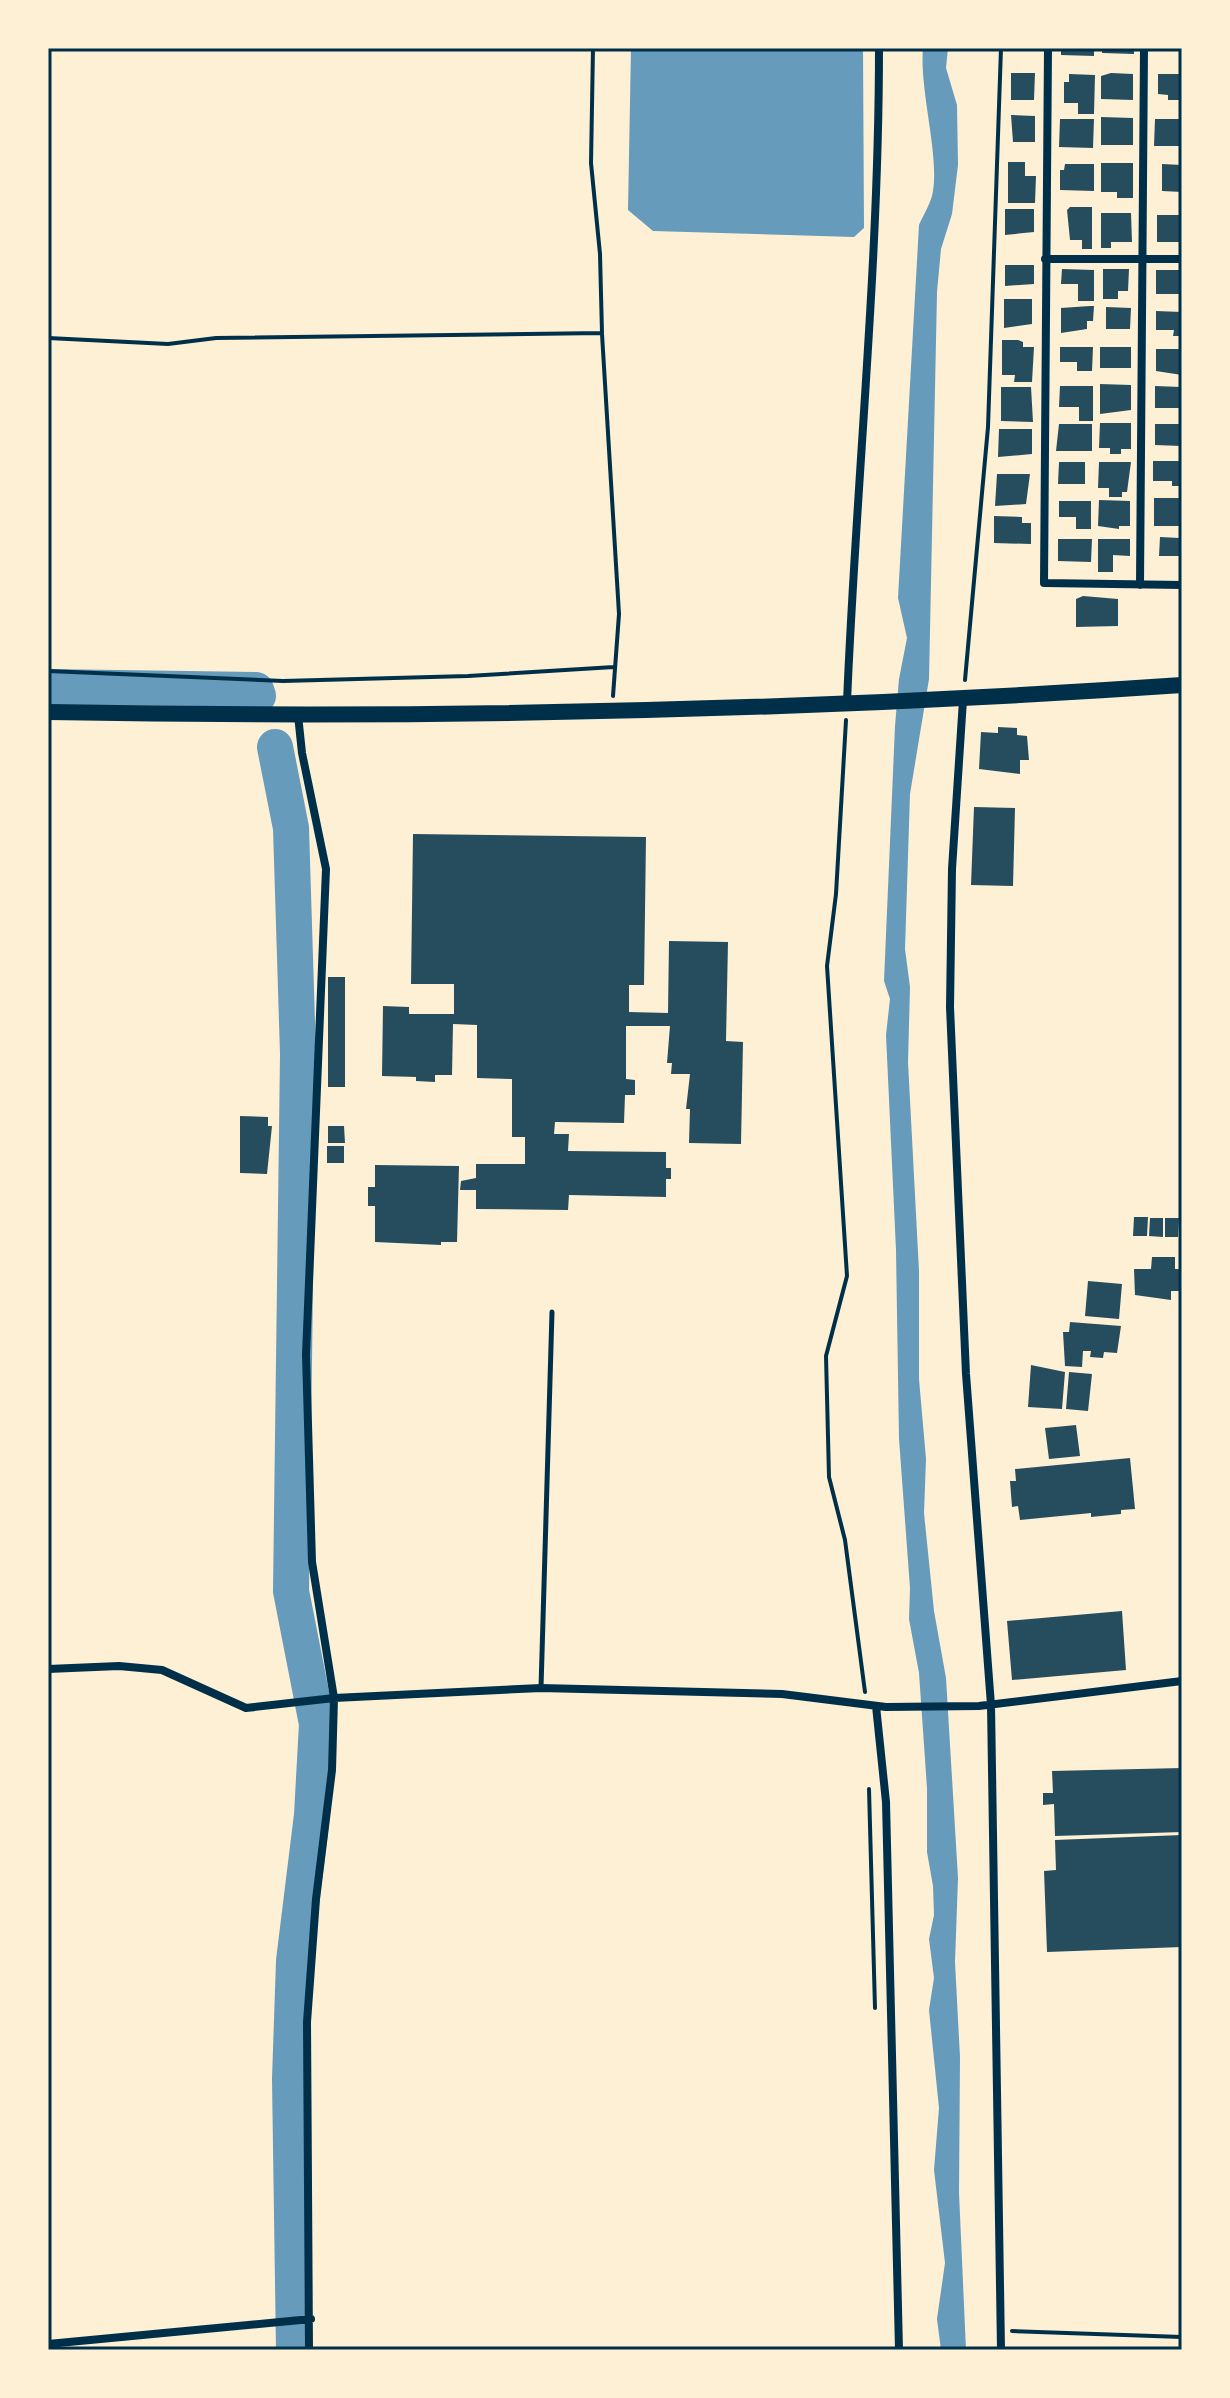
<svg xmlns="http://www.w3.org/2000/svg" width="1230" height="2398" viewBox="0 0 1230 2398" font-family="Manrope,sans-serif">
  <style>
    .water { fill: #669bbc }
    .lines { fill: none; stroke-linecap: round; stroke-linejoin: round }
    .river { stroke: #669bbc; stroke-width: 36 }
    .building { fill: #264d5e }
    .path { stroke: #003049; stroke-width: 4 }
    .service { stroke: #003049; stroke-width: 5 }
    .minor { stroke: #003049; stroke-width: 8 }
    .primary { stroke: #003049; stroke-width: 16 }
    .neatline { fill: none; stroke: #003049; stroke-width: 3 }
  </style>
  <rect width="100%" height="100%" fill="#fdf0d5"/>
  <path class="water" d="M631,48H863L864,228L854,237L653,231L628,210Z
    M923,48H948L946,68L957,105L958,165L952,214L941,249L937,292L929,679L910,794L905,949L910,987L908,1062L919,1271V1379L926,1459L924,1513L934,1611L946,1678L958,1878L955,1962L960,2057L959,2193L966,2350H941L937,2319L945,2263L934,2170L939,2108L929,2010L934,1978L929,1939L934,1915L933,1886L927,1852V1788L919,1673L909,1619L910,1588L899,1439L896,1250L886,1035L890,999L884,981L895,726L899,679L907,638L898,598L919,225C923,216 929,206 932,196C941,159 919,91 923,48Z"/>
  <g class="lines">
    <path class="river" d="M48,687L256,690L258,696
      M275,747L291,828L298,1054L291,1591L317,1724L312,1815L294,1961L290,2079L294,2350"/>
  </g>
  <path class="building" d="M1061,48H1094V56L1061,55Z
    M1102,48H1134V54L1102,53Z
    M1011,73H1035L1034,100H1011Z
    M1111,73L1133,74V100L1101,99V76Z
    M1069,74L1095,75L1094,114H1078V103H1064V82H1069Z
    M1158,74H1182V100H1168V95L1158,94Z
    M1011,115L1035,116V142H1013Z
    M1101,117L1133,118V145H1101Z
    M1060,119H1094L1093,148L1059,147Z
    M1155,119H1182V146H1154Z
    M1008,162H1025V176H1036L1035,203H1008Z
    M1101,163H1133V198H1117V192H1101Z
    M1065,164H1094V191L1060,190V170H1064Z
    M1162,164L1182,165V192L1162,191Z
    M1070,207H1092V249H1082V240H1070L1067,210Z
    M1005,209H1034V232L1005,235Z
    M1101,213H1131L1132,242H1111V248H1101Z
    M1157,215H1182V242H1157Z
    M1005,265H1034V284L1005,286Z
    M1062,269L1094,270V301H1078V284H1061Z
    M1103,269H1129L1128,291H1118V299H1103Z
    M1156,270H1182V294H1156Z
    M1004,299H1032V324L1004,328Z
    M1090,306H1094L1093,321H1087V329L1061,333V308Z
    M1106,307L1131,308L1130,329H1106Z
    M1156,311L1182,312V336H1173L1174,330H1156Z
    M1002,340H1018L1023,342V347H1034L1032,382H1014L1015,375H1002Z
    M1060,347H1093L1092,371H1077V362H1060Z
    M1100,347H1131V368H1100Z
    M1156,349H1182V375L1156,371Z
    M1100,384L1131,385V410L1100,414Z
    M1060,386H1093V421H1079V407H1059Z
    M1155,386L1181,387V408H1155Z
    M1001,387H1031L1033,422L1001,421Z
    M1100,423H1131V449H1121V454H1110V448H1099Z
    M1059,424H1092V451H1056Z
    M1155,424H1181V446L1155,445Z
    M999,429H1032V454L998,457Z
    M1153,461H1182V486H1172V481H1153Z
    M1059,462H1085V484H1058Z
    M1099,462H1131L1127,492H1122V497H1109V488H1098Z
    M997,474H1030L1026,504L995,506Z
    M1154,498H1182L1180,526H1154Z
    M1099,500L1130,501V526H1119V529L1098,526Z
    M1059,501H1091V529H1076V517H1059Z
    M994,516L1022,517V523H1031V544L994,543Z
    M1160,537L1180,538V556H1159Z
    M1058,539H1092L1091,562L1058,561Z
    M1098,539H1130V556L1113,555V572H1098Z
    M1083,596L1118,599V626L1076,627V599Z
    M998,727L1017,728V735L1027,736L1029,760H1020V774L979,769L981,732L998,733Z
    M974,807L1015,808L1013,886L971,885Z
    M413,834L646,837L644,985H629V1012L668,1013L669,941L728,942L726,1041L743,1042L741,1144L689,1143L690,1109H686L690,1074H671L672,1063H667L670,1026H626V1079L635,1080V1095H625L624,1123L555,1122L554,1134H569L568,1151L666,1152V1168H671V1179H666V1197L569,1195L568,1210L476,1209V1190H460L461,1181L476,1178V1164H525V1137H512V1079L477,1078V1025L453,1024L452,1075H435V1082L416,1081V1077L382,1076L383,1006L409,1007V1014H454V984H411Z
    M328,977H345V1087H328Z
    M240,1116L268,1117V1126H272L267,1174L240,1173Z
    M328,1126H344L345,1143H328Z
    M327,1146H344V1163H327Z
    M375,1165L459,1166L457,1242H441V1245L375,1242V1206H368V1187H375Z
    M1134,1217H1148L1147,1236H1133Z
    M1150,1218H1163V1237L1149,1236Z
    M1165,1218H1179L1178,1237H1165Z
    M1152,1257H1175V1269H1182V1291H1171V1300L1135,1295L1134,1269H1151Z
    M1088,1281L1122,1284L1119,1319L1085,1316Z
    M1070,1322L1121,1326L1117,1353L1104,1352L1103,1358L1090,1357L1091,1351H1083L1082,1367L1065,1366L1063,1332H1069Z
    M1031,1365L1065,1372L1062,1409L1028,1407Z
    M1069,1372L1092,1374L1088,1411L1066,1409Z
    M1076,1425L1080,1456L1049,1459L1045,1428Z
    M1130,1458L1135,1509L1121,1510V1514L1091,1517V1513L1020,1520L1018,1506L1012,1507L1010,1481H1016L1015,1469Z
    M1122,1611L1126,1670L1012,1680L1007,1621Z
    M1182,1768V1832L1055,1836L1054,1804L1043,1805V1793H1053L1052,1771Z
    M1182,1835V1947L1047,1952L1044,1871L1056,1870L1055,1840Z"/>
  <g class="lines">
    <path class="path" d="M602,334L619,614L613,696
      M48,338L168,344L216,338L602,333L600,254L591,163L593,48
      M48,671L283,681L468,676L614,667
      M965,680L988,427L1001,48
      M846,720L836,894L827,966L847,1276L826,1356L829,1477L845,1540L865,1692
      M869,1789L875,2008
      M1012,2331L1182,2337"/>
    <path class="service" d="M541,1688L552,1312"/>
    <path class="minor" d="M1048,48L1044,583L1182,585
      M1045,259H1182
      M1140,585L1144,48
      M963,700L952,869L950,1007L966,1374L991,1705L1001,2350
      M847,702C856,484 879,266 879,48
      M298,715L302,753L326,869L306,1355L312,1562L334,1698L332,1770L316,1899L307,2022L309,2350
      M48,1669L119,1666L162,1670L246,1708L334,1698L541,1688L782,1694L886,1707L979,1706L1182,1681
      M876,1706L886,1802L899,2350
      M48,2344L311,2319"/>
    <path class="primary" d="M48,712C426,719 805,711 1182,685"/>
  </g>
  <rect width="1230" height="2398" fill="none" stroke="#fdf0d5" stroke-width="100"/>
  <rect x="50" y="50" width="1130" height="2298" class="neatline"/>
</svg>
